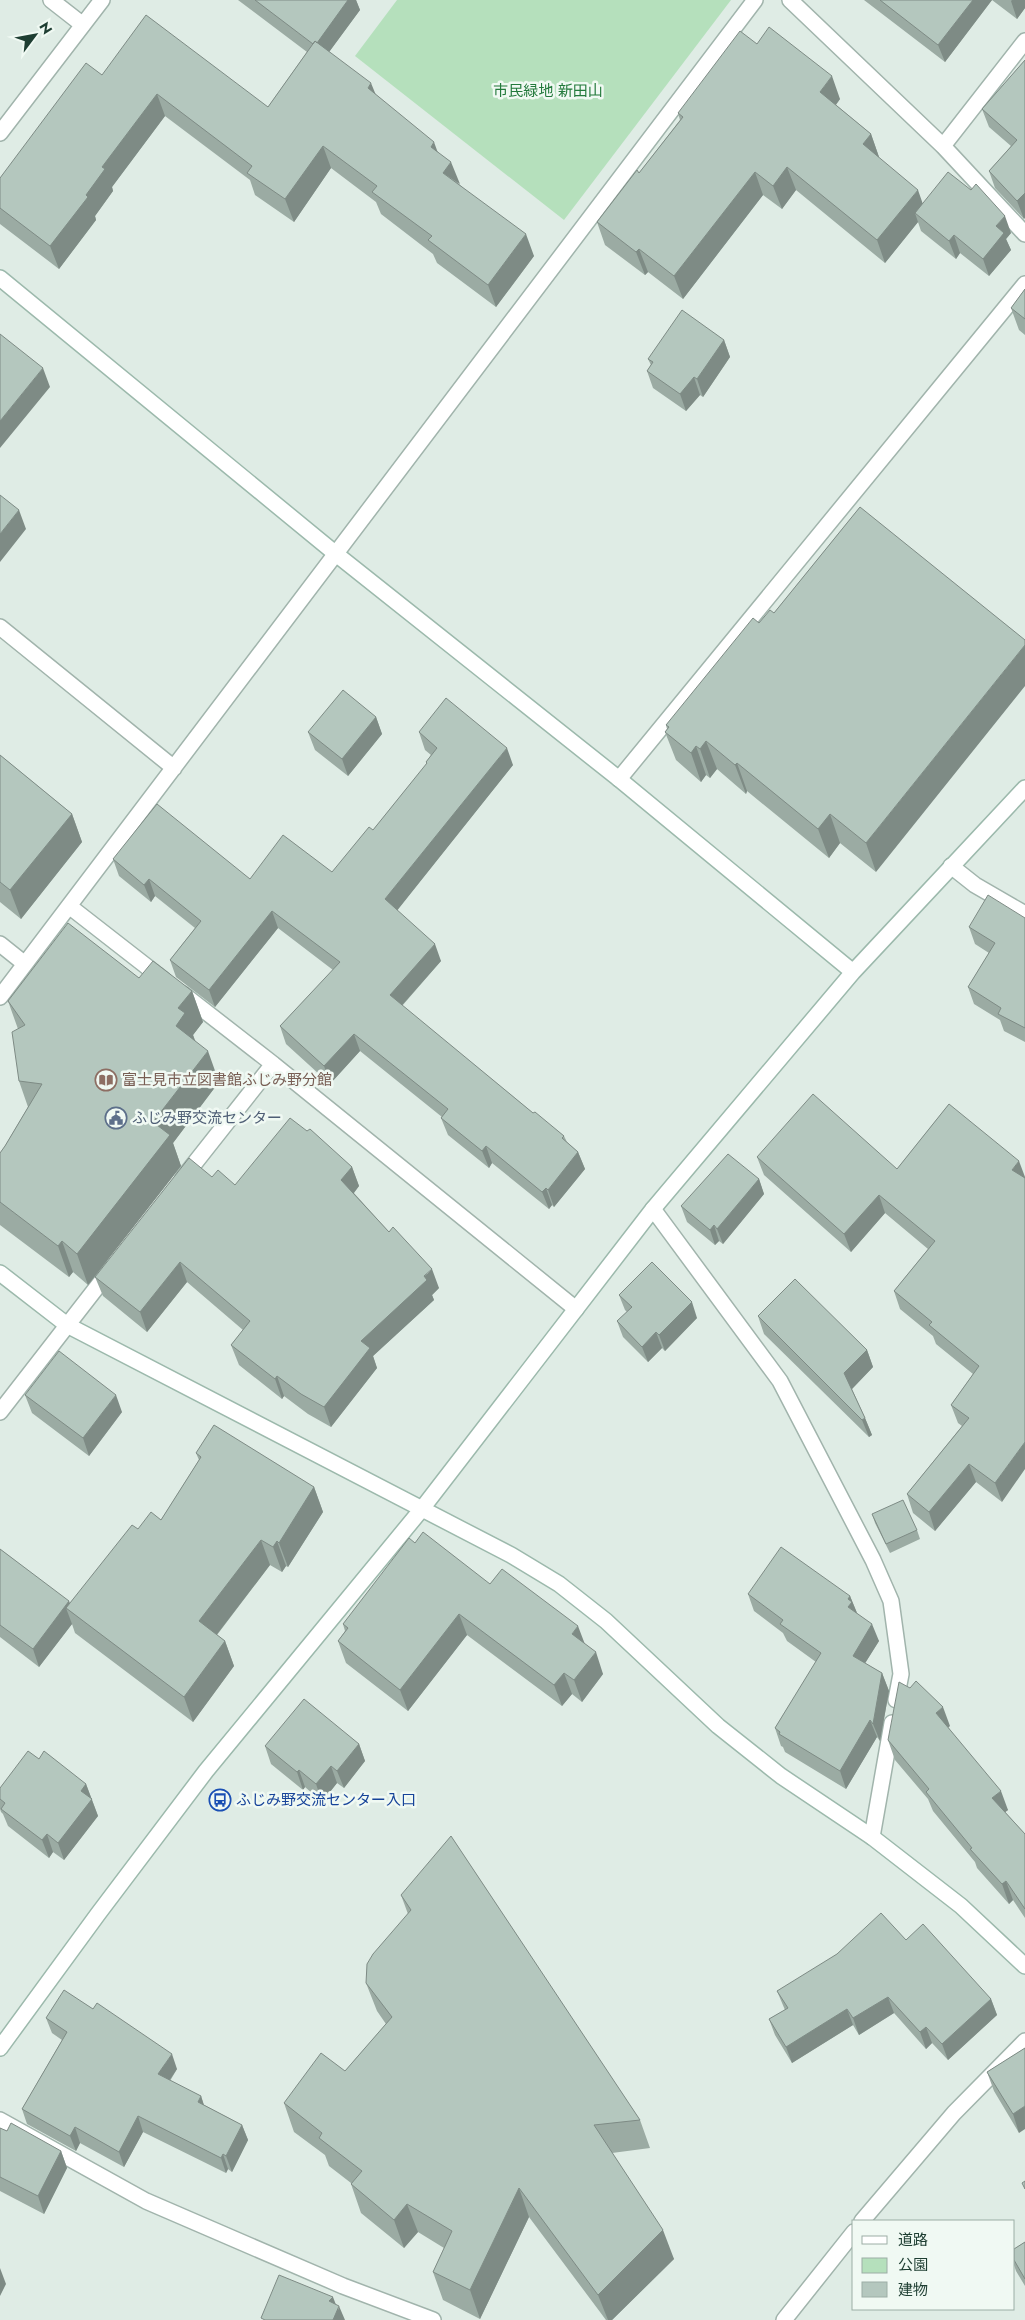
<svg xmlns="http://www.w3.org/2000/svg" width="1025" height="2320" viewBox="0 0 1025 2320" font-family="Jost,'Noto Sans JP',sans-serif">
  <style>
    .green { fill: #b5e0bc }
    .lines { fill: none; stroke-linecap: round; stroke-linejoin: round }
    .lane-casing { stroke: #a1b4ac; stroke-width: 18 }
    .street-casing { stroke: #a1b4ac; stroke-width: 18 }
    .secondary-casing { stroke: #9cb9ac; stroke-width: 18 }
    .lane { stroke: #fff; stroke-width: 15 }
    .street { stroke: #fff; stroke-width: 15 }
    .secondary { stroke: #fff; stroke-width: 15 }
    .wall { fill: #9baba3 }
    .shaded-wall { fill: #7e8b85 }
    .building { fill: #b4c7be; stroke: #7e8b85 }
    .labels { text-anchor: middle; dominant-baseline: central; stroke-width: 5; stroke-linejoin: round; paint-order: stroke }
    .park-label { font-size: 15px; fill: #237a3c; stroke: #f0f9f3 }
    .education-label { font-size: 15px; fill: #785e54; stroke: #f0f9f3; text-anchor: start }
    .service-label { font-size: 15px; fill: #4e5e75; stroke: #f0f9f3; text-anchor: start }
    .transit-label { font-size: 15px; fill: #164399; stroke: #f0f9f3; text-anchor: start }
  </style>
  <rect width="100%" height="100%" fill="#dfece5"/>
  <path class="green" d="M397,0H731L564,220L355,56Z"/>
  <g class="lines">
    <g class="lane-casing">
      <path id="lane" d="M653,1209L780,1381L873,1560L891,1601L901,1674L896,1700
        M872,1837L892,1723"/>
    </g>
    <g class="street-casing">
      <path id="street" d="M51,0L83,25
        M790,0L943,146L1025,234
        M0,133L102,0
        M943,146L1025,41
        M0,627L174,768
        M619,779L1025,284
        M951,866L975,885L1025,914
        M69,906L164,980
        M0,944L25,964
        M0,997L755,0
        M273,1064L576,1309
        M183,1178L273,1064L183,994
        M0,1412L111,1269
        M0,2120L146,2201L343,2286L433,2320
        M862,2221L954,2113L1025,2041
        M784,2320L854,2232"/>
    </g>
    <g class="secondary-casing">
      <path id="secondary" d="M0,278L336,554L619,779L853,972
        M0,1273L67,1325L511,1555L559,1584L606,1621L718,1726L781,1776L872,1837L961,1906L1025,1966
        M0,2048L98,1914L206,1771L421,1510L653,1209L853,972L1025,788"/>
    </g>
    <use href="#lane" class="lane"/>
    <use href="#street" class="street"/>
    <use href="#secondary" class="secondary"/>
  </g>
  <path class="wall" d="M238,0H356L360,10L329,52L438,152L459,184L534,256L496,307L437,263L433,254L381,214L376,202L331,168L294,222L255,195L250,180L165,116L112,187L113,191L95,216L96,220L59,269L0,224V178L102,75L268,107L307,52Z
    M864,0H1025V8L1017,19L992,0L945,62Z
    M757,44L840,99L836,105L871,134L879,157V158L923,204L1011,233L1006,239L1011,250L989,276L960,253L956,259L921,231L918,222L885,263L796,190L782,209L763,195L683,299L648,272L645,275L605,245L597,222L639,173L680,120L678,113Z
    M1025,60L1024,219L995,188L989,171L1011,146L989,127L982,109Z
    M1025,289V335L1019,330L1011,308Z
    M724,340L730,357L703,397L700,395L686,411L653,388L647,371L651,365L648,359Z
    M860,507L876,872L840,843L829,858L747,791L746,794L717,769L710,778L706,775L701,782L676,760L665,732L667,729L666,725L759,623L774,613Z
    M376,717L382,734L348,776L315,750L308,732Z
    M419,732L513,765L397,910L441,961L402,1006L533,1113L564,1136L567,1142L578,1152L585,1169L554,1207L552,1205L549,1209L492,1163L489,1168L448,1135L441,1118L442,1117L360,1051L330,1084L286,1044L280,1026L333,970L278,928L215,1007L176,977L170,960L195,928L155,896L151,902L119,876L113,859L250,879L332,872L373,830L427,764L426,762L431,755L425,750Z
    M0,755L72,814L82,842L21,919L0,902Z
    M1025,918V1042L1004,1031L1000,1020L974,1004L968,987L989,953L975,944L969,927Z
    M139,978L192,991L203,1022L193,1035L195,1040L219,1082L173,1143L181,1166L88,1285L73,1272L69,1277L0,1225V1153L5,1146L28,1107L19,1081L18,1029L8,1001Z
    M949,1104L1002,1502L976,1482L935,1531L913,1513L907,1494L962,1426L958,1423L951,1405L973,1374L936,1344L933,1336L900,1309L894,1291L928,1249L885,1213L851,1252L764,1175L757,1157L897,1169Z
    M352,1167L359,1186L354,1193L439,1288L432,1295L434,1300L373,1356L377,1368L331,1427L308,1414L284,1396L282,1399L239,1365L231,1345L243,1330L187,1282L147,1332L103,1296L95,1277L212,1177L235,1185Z
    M759,1179L764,1194L723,1244L719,1241L715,1245L687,1222L681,1206Z
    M619,1295L697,1318L665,1351L662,1348L648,1362L623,1337L617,1321L627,1312L625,1310Z
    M758,1316L867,1350L873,1367L852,1389L865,1418L872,1435L869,1437L764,1334Z
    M25,1395L122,1412L89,1456L32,1413Z
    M196,1453L314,1487L323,1512L288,1567L286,1566L282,1572L270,1565L217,1635L225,1641L234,1666L193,1722L75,1633L72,1624L39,1667L0,1637V1549L70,1603L138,1529L161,1520L199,1460Z
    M872,1514L917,1530L920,1539L890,1553L875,1523Z
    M415,1543L490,1584L585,1644L603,1674L582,1702L572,1694L562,1706L467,1635L408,1711L346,1663L338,1641L345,1631L343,1624Z
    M748,1594L850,1596L857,1613L879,1641L865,1663L882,1673L889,1691L880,1741L877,1737L846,1789L785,1752L783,1747L781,1746L775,1728L816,1662L787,1641L783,1633L754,1611Z
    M950,1726L948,1727L1008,1810L1005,1812L1025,1834V1918L1013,1900L1009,1904L977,1868L975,1862L933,1811L928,1799L895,1760L888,1740Z
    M359,1744L365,1761L344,1788L337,1783L322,1802L305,1787L303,1790L271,1764L265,1746Z
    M39,1759L86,1784L98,1816L64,1860L53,1852L49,1858L8,1826L3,1814L1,1812L0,1809V1788Z
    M401,1895L640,2120L650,2148L612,2153L674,2259L612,2320H606L529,2217L480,2319L443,2300L433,2272L444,2248L418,2232L404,2248L361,2213L351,2184V2183L329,2166L325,2155L294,2132L284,2103L345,2071L386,2024L377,2011L366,1983L408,1914Z
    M906,1940L991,1999L997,2015L948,2060L932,2043L926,2049L894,2013L859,2035L853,2025L792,2063L775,2035L769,2019L785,2010L777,1991Z
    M46,2018L177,2069L170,2081L201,2096L204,2105L242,2125L248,2140L232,2172L228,2169L226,2173L143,2132L124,2167L80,2143L76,2151L27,2124L22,2109L62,2040L52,2033Z
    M1025,2048L1019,2133L994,2091L987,2072Z
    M0,2128L7,2131L61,2151L67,2168L44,2214L0,2191Z
    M1025,2242V2286L1016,2271L1014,2265V2249Z"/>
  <path class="shaded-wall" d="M348,0H356L360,10L321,63L315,45Z
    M973,0H992L945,62L938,45Z
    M1012,0H1025V8L1017,19L1011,1Z
    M832,76L840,99L828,115L820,92Z
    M371,83L380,105L368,88Z
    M157,94L165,116L112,187L113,191L95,216L96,220L59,269L50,246L86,195L102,167Z
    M871,134L879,157L871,167L863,144Z
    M434,142L442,164L431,147Z
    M323,146L331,168L294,222L285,199Z
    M451,162L460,184L443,173Z
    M787,167L796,190L782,209L773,186Z
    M755,172L763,195L683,299L674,276Z
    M918,190L926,213H915L918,222L885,263L877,240Z
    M1025,193V218L1024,219L1017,201Z
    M1005,216L1011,233L1006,239L1011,250L989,276L983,259L996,226Z
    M526,234L534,256L496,307L488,285Z
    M954,235L960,253L956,259L949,241Z
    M639,249L648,272L645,275L636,252Z
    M724,340L730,357L703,397L697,379Z
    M43,368L50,387L0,448V421Z
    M694,377L700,395L686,411L680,394Z
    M19,510L26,529L0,562V534Z
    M1025,645V686L876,872L866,843Z
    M376,717L382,734L348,776L342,759Z
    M706,741L717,769L710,778L700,749Z
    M696,746L706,775L701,782L691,753Z
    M507,748L513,765L392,917L385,899Z
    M737,763L747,791L746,794L735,765Z
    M72,814L82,842L21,919L10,890Z
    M830,814L840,843L829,858L818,829Z
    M149,879L155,896L151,902L144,885Z
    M272,911L278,928L215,1007L209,990Z
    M435,944L441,961L396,1012L390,995Z
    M192,991L203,1022L193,1035L196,1044L176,1026L178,1008Z
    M354,1034L360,1051L330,1084L324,1066Z
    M208,1051L219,1082L173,1143L181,1166L88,1285L77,1254L153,1122Z
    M486,1146L492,1163L489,1168L482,1151Z
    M578,1152L585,1169L554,1207L548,1190Z
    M1019,1161L1025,1177V1180L1012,1170Z
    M352,1167L359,1186L349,1199L341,1180Z
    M759,1179L764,1194L723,1244L717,1229Z
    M546,1188L552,1205L549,1209L542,1192Z
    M879,1195L885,1213L851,1252L844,1234Z
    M714,1225L719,1241L715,1245L710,1230Z
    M62,1241L73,1272L69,1277L58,1246Z
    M180,1262L187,1282L147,1332L140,1312Z
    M432,1269L439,1288L432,1295L434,1300L373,1356L377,1368L331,1427L324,1407L361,1341Z
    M692,1302L697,1318L665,1351L659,1335Z
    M656,1332L662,1348L648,1362L642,1347Z
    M867,1350L873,1367L851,1390L844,1373Z
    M277,1376L284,1396L282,1399L275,1379Z
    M116,1395L122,1412L89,1456L83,1438Z
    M865,1418L872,1435L869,1437L862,1420Z
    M1025,1442V1469L1002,1502L995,1483Z
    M969,1464L976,1482L935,1531L929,1512Z
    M314,1487L323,1512L288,1567L279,1543Z
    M261,1540L270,1565L208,1646L199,1621Z
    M277,1541L286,1566L282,1572L273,1547Z
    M850,1596L857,1613L848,1607V1599Z
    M69,1601L74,1614L66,1608L72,1624L39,1667L33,1649Z
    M459,1614L467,1635L408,1711L400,1690Z
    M872,1624L879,1641L859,1673L853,1656Z
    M578,1626L586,1647L572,1634Z
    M225,1641L234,1666L193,1722L184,1697Z
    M596,1652L603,1674L582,1702L574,1680Z
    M564,1673L572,1694L562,1706L554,1685Z
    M882,1673L889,1691L880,1741L873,1724Z
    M943,1707L950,1726L943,1732L936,1713Z
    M870,1720L877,1737L846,1789L840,1771Z
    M359,1744L365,1761L344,1788L337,1771Z
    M331,1766L337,1783L322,1802L316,1784Z
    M299,1770L305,1787L303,1790L297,1772Z
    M86,1784L98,1816L64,1860L58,1843L81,1791Z
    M1001,1791L1008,1810L999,1817L992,1798Z
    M47,1834L53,1852L49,1858L42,1840Z
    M1006,1881L1013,1900L1009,1904L1002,1884Z
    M888,1997L894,2013L859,2035L853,2018Z
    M991,1999L997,2015L948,2060L942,2044Z
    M847,2009L853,2025L792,2063L786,2047Z
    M926,2027L932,2043L926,2049L920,2032Z
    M172,2054L177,2069L163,2090L158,2074Z
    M201,2096L206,2112L198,2102Z
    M1025,2106V2129L1019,2133L1013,2114Z
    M138,2116L143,2132L124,2167L119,2152Z
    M242,2125L248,2140L232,2172L226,2156Z
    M75,2127L80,2143L76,2151L70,2136Z
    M61,2151L67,2168L44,2214L38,2196Z
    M223,2154L228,2169L226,2173L221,2158Z
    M519,2188L529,2217L480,2319L470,2290Z
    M407,2204L418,2232L404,2248L394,2220Z
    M663,2230L674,2259L612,2320H608L598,2295Z
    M0,2268L6,2284L0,2296Z
    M333,2297L338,2310L339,2306L345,2320H333L329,2301Z"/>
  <path class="building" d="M255,0H348L317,43L315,41L313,44Z
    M880,0H973L938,45Z
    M146,15L268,107L315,41L371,83L368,88L434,142L431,147L451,162L443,173L526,234L488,285L428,240L432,236L372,192L377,186L323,146L285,199L247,173L252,166L157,94L102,167L105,169L86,195L88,197L50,246L0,208V178L86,63L102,75Z
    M769,27L832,76L820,92L871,134L863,144L918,190L877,240L787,167L773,186L755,172L674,276L639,249L636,252L597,222L637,170L639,173L683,117L678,113L740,31L757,44Z
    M1025,60V193L1017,201L989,171L1017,140L982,109Z
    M948,172L971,190L976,184L1005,216L996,226L1004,233L983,259L954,235L949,241L915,213Z
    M1025,289V319L1011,308Z
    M682,310L724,340L697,379L694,377L680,394L647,371L653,362L648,359Z
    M0,334L43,368L0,421Z
    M0,495L19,510L0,534Z
    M860,507L1025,640V645L866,843L830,814L818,829L737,763L735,765L706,741L700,749L696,746L691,753L665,732L669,727L666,725L753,618L759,623L770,610L774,613Z
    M343,690L376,717L342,759L308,732Z
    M446,698L507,748L385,899L435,944L390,995L533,1113L535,1112L564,1136L562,1138L578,1152L548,1190L546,1188L542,1192L486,1146L482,1151L441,1118L448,1109L354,1034L324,1066L280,1026L340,962L272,911L209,990L170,960L201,921L149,879L144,885L113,859L157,804L250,879L283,835L332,872L369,827L373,830L427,763L426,762L437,748L419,732Z
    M0,755L72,814L10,890L0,882Z
    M988,895L1025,918V1028L998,1014L1001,1008L968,987L995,943L969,927Z
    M68,923L139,978L153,961L192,991L178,1008L185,1013L176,1026L208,1051L153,1122L170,1135L77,1254L62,1241L58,1246L0,1202V1153L5,1146L42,1084L19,1081L12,1032L25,1025L8,1001Z
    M813,1094L897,1169L949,1104L1019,1161L1012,1170L1025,1178V1442L995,1483L969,1464L929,1512L907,1494L969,1418L951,1405L979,1366L929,1325L932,1322L894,1291L935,1241L879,1195L844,1234L757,1157Z
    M290,1118L307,1131L310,1129L352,1167L341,1180L389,1232L393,1227L432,1269L424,1276L427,1280L361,1341L370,1348L324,1407L301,1394L277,1376L275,1379L231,1345L250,1321L180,1262L140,1312L95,1277L189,1158L212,1177L218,1170L235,1185Z
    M728,1154L759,1179L717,1229L714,1225L710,1230L681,1206Z
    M652,1262L692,1302L659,1335L656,1332L642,1347L617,1321L632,1307L619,1295Z
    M795,1279L867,1350L844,1373L865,1418L862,1420L758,1316Z
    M59,1351L116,1395L83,1438L25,1395Z
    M214,1425L314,1487L279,1543L277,1541L273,1547L261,1540L199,1621L225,1641L184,1697L66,1608L132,1525L138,1529L151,1512L161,1520L201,1457L196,1453Z
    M903,1500L917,1530L886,1544L872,1514Z
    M423,1532L490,1584L502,1569L578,1626L572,1634L596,1652L574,1680L564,1673L554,1685L459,1614L400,1690L338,1641L348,1628L343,1624L409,1538L415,1543Z
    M781,1547L850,1596L848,1599L852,1602L848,1607L872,1624L853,1656L882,1673L873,1724L870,1720L840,1771L779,1734L780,1732L775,1728L821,1653L780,1624L783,1620L748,1594Z
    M0,1549L69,1601L33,1649L0,1625Z
    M916,1681L943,1707L936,1713L1001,1791L992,1798L1025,1834V1909L1006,1881L1002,1884L970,1849L972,1848L926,1792L929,1789L888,1740L899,1682L910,1688Z
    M304,1699L359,1744L337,1771L331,1766L316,1784L299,1770L297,1772L265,1746Z
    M28,1751L39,1759L44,1751L86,1784L81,1791L92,1799L58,1843L47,1834L42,1840L1,1809L5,1803L0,1799V1788Z
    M451,1836L640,2120L594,2125L663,2230L598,2295L519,2188L470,2290L433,2272L452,2231L407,2204L394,2220L351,2184L362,2171L319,2138L322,2133L284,2103L321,2053L345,2071L392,2017L366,1983L367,1964L373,1954L411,1910L401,1895Z
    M881,1913L906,1940L923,1924L991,1999L942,2044L926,2027L920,2032L888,1997L853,2018L847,2009L786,2047L769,2019L788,2008L777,1991L837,1954Z
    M64,1990L93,2009L97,2003L172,2054L158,2074L201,2096L198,2102L242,2125L226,2156L223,2154L221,2158L138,2116L119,2152L75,2127L70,2136L22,2109L67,2032L46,2018Z
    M1025,2048V2106L1013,2114L987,2072Z
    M11,2123L61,2151L38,2196L0,2177V2128L7,2131Z
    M1025,2181V2189L1022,2183Z
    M1025,2242V2279L1014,2260V2249Z
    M279,2275L333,2297L329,2301L339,2306L333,2320H265L261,2318Z"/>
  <defs>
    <g id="library-ring" transform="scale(1.125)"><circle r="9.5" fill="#f0f9f3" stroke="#8d6e63" stroke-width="1.5"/><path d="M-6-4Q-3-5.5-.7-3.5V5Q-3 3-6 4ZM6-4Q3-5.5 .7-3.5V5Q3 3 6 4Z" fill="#8d6e63"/></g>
    <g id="civic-ring" transform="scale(1.125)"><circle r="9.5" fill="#f0f9f3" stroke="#5c6f8a" stroke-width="1.5"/><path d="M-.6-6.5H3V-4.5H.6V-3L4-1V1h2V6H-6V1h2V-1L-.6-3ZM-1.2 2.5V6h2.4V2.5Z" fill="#5c6f8a"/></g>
    <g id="bus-ring" transform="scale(1.125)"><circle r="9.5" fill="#f0f9f3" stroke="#1a4fb4" stroke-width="1.5"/><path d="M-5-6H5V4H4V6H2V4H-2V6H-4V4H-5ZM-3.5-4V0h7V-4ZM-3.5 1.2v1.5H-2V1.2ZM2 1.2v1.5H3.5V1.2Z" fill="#1a4fb4"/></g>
  </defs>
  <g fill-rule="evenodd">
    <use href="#library-ring" x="106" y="1080"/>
    <use href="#civic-ring" x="116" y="1118"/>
    <use href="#bus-ring" x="220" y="1800"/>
  </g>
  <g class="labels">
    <g class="park-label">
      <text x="548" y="91">市民緑地 新田山</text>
    </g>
    <g class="education-label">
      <text x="122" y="1080">富士見市立図書館ふじみ野分館</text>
    </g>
    <g class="service-label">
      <text x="132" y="1118">ふじみ野交流センター</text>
    </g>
    <g class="transit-label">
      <text x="236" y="1800">ふじみ野交流センター入口</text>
    </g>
  </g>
  <rect x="852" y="2220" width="162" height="90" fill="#f0f9f3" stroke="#9caea6"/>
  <rect x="862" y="2236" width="25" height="8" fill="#ffffff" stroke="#9caea6"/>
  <text x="898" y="2245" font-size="15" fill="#1e3e32">道路</text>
  <rect x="862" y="2258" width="25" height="15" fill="#b5e0bc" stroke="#9caea6"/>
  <text x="898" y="2270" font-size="15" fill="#1e3e32">公園</text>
  <rect x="862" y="2282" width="25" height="15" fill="#b4c7be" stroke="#9caea6"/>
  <text x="898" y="2295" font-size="15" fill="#1e3e32">建物</text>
  <g transform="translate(35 35) rotate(58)" stroke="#f0f9f3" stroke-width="4" paint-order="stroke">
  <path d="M0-4L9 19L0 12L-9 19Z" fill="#1e3e32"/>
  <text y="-8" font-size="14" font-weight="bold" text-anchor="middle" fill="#1e3e32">N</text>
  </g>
</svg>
